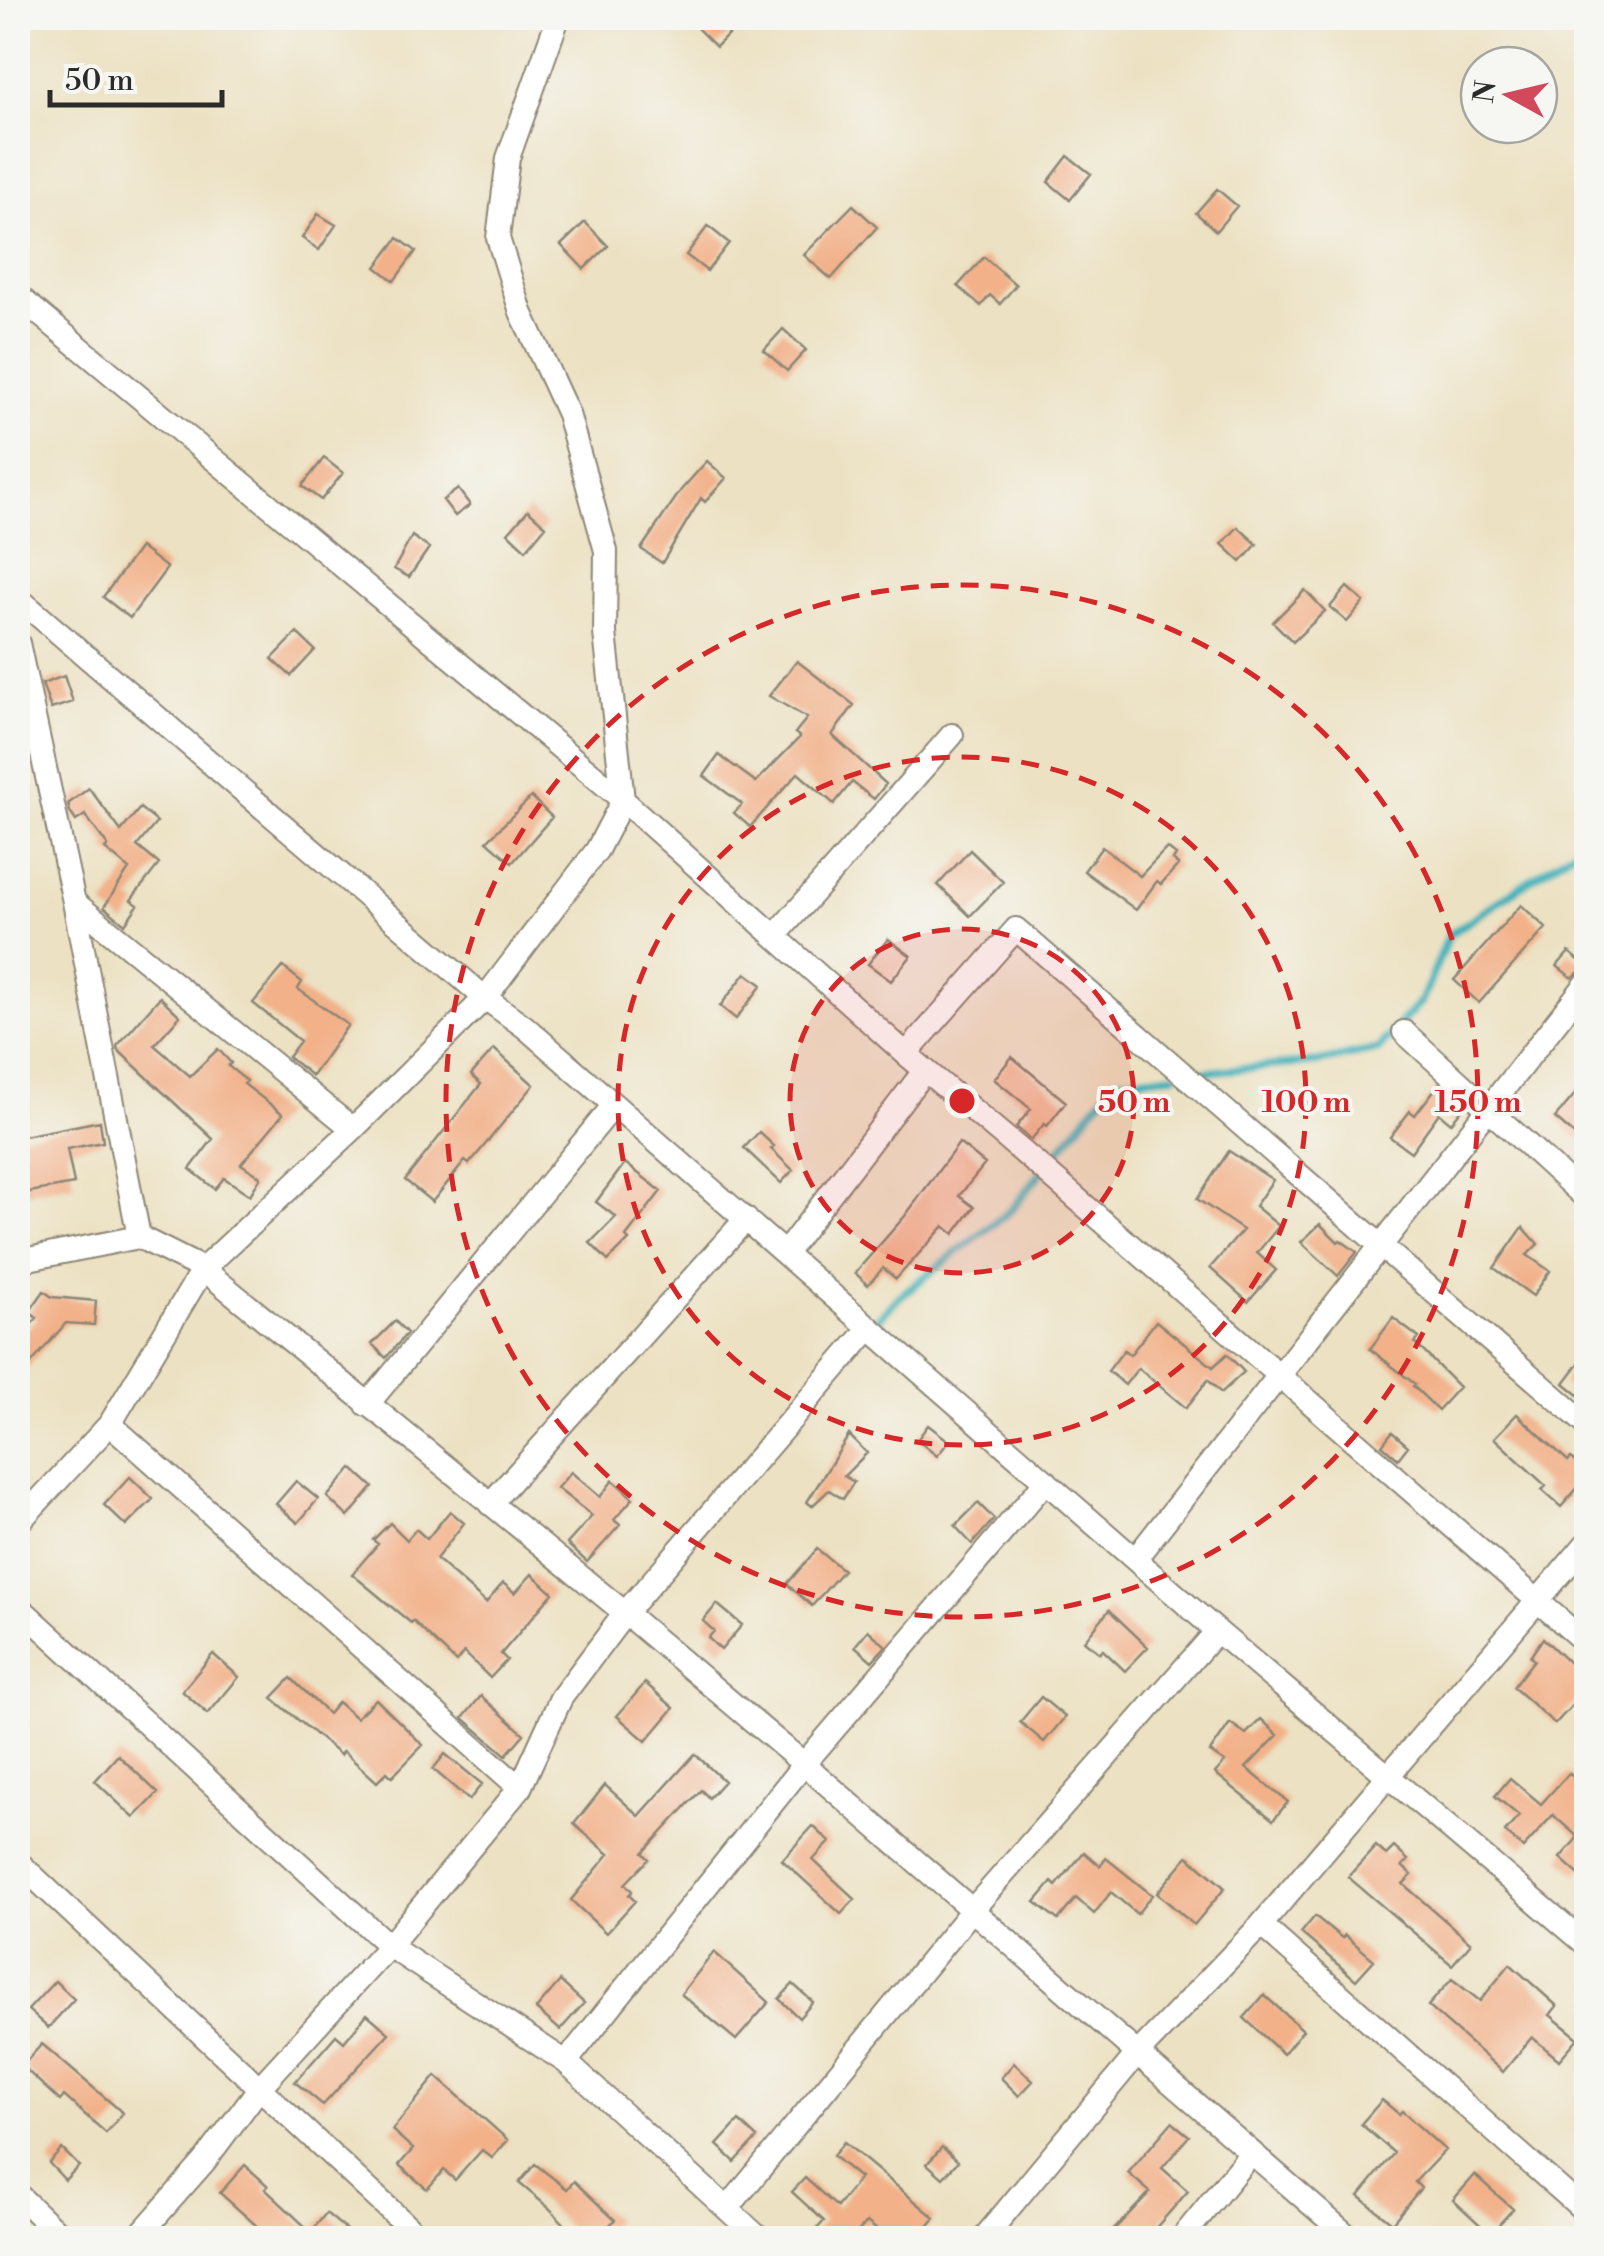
<svg xmlns="http://www.w3.org/2000/svg" width="1604" height="2256" viewBox="0 0 1604 2256" font-family="'Libre Bodoni',serif">
  <style>
    .lines { fill: none; stroke-linecap: round; stroke-linejoin: round }
    .stream { stroke: #41b1b9; stroke-width: 8 }
    .building { fill: #f2b189 }
    .minor-casing { stroke: #8c8676; stroke-width: 26 }
    .minor { stroke: #fff; stroke-width: 22 }
    .ring { fill: none; stroke: #d62828; stroke-width: 5; stroke-dasharray: 18 12 }
    .centre { fill: #d62828; stroke: #f6f6f2; stroke-width: 5 }
    .ring-label { font-size: 30px; text-anchor: middle; font-weight: bold; fill: #d62828; stroke: #f6f6f2; stroke-width: 8; stroke-linejoin: round; paint-order: stroke }
  </style>
  <rect width="100%" height="100%" fill="#f6f6f2"/>
  <filter id="ink" filterUnits="userSpaceOnUse"><feTurbulence type="fractalNoise" baseFrequency=".01" numOctaves="2"/><feDisplacementMap in="SourceGraphic" scale="20" xChannelSelector="R" yChannelSelector="G"/><feConvolveMatrix kernelMatrix="1 2 1 2 8 2 1 2 1" color-interpolation-filters="sRGB"/></filter>
  <filter id="wash" filterUnits="userSpaceOnUse"><feTurbulence type="fractalNoise" baseFrequency=".0048" numOctaves="4" result="noise"/><feDisplacementMap in="SourceGraphic" scale="40" xChannelSelector="R" yChannelSelector="G"/><feGaussianBlur stdDeviation="2.25" result="paint"/><feColorMatrix in="noise" values="0 0 0 0 0 0 0 0 0 0 0 0 0 0 0 0 0 1.4 0 .05"/><feComposite in="paint" operator="in"/></filter>
  <g filter="url(#wash)">
    <rect width="100%" height="100%" fill="#ece1c2"/>
    <g class="lines">
      <path class="stream" d="M1192,1073L1319,1062L1378,1049L1422,1000L1449,935L1586,842
        M872,1325L899,1297L1010,1211L1116,1080L1174,1075"/>
    </g>
    <g id="blocks">
      <path class="building" d="M687,18H716L731,32L716,47Z
        M1068,156L1091,174L1070,200L1048,182Z
        M1217,189L1237,206L1216,231L1196,213Z
        M853,205L877,227L831,279L804,255Z
        M318,214L336,225L319,250L302,238Z
        M585,222L608,246L584,269L561,245Z
        M708,226L729,243L707,271L686,255Z
        M398,238L416,251L394,281L376,267Z
        M984,257L1016,285L1000,304L990,295L981,306L958,286Z
        M783,329L806,350L787,371L764,350Z
        M324,458L343,473L321,500L302,486Z
        M707,461L726,478L705,502L701,498L662,563L641,549L681,490Z
        M458,489L470,505L455,516L443,500Z
        M528,510L546,526L526,550L508,533Z
        M1238,527L1257,544L1241,562L1222,544Z
        M412,536L429,548L409,577L394,569Z
        M140,547L167,568L130,618L103,597Z
        M1347,587L1364,602L1347,622L1330,607Z
        M1305,590L1325,611L1293,642L1273,622Z
        M297,633L315,650L291,676L272,659Z
        M797,661L854,705L832,735L886,784L874,799L852,782L834,804L798,773L750,827L734,813L742,804L704,776L719,755L756,782L800,737L795,733L807,718L769,696Z
        M64,676L73,702L51,709L42,684Z
        M89,788L121,831L140,808L157,822L137,846L159,864L131,900L138,905L125,924L104,907L129,869L105,849L108,846L85,815L76,821L70,812L68,804Z
        M531,797L552,817L512,863L487,841Z
        M1102,847L1140,876L1167,848L1176,855L1173,860L1178,865L1161,884L1157,881L1136,910L1084,871Z
        M970,850L1003,882L970,916L938,885Z
        M1521,905L1546,928L1479,1003L1454,980Z
        M888,939L911,956L891,981L868,964Z
        M1569,952L1586,966L1572,978L1557,966Z
        M283,967L302,982L298,989L348,1025L312,1076L288,1057L300,1041L253,1003Z
        M746,973L762,985L736,1019L720,1006Z
        M160,997L180,1016L154,1045L190,1076L218,1049L231,1063L228,1066L247,1081L244,1084L283,1114L241,1164L261,1177L250,1195L224,1178L215,1189L190,1169L213,1139L118,1050L117,1046Z
        M494,1049L534,1085L484,1146L469,1164L465,1161L432,1202L405,1180L481,1084L471,1075Z
        M1012,1057L1066,1102L1047,1126L1044,1124L1031,1140L1016,1127L1031,1109L994,1079Z
        M1586,1081V1145L1555,1118Z
        M1439,1084L1463,1108L1451,1123L1439,1113L1411,1152L1390,1137L1410,1111L1415,1115Z
        M100,1121L103,1142L67,1149L74,1184L18,1194V1137Z
        M759,1132L774,1146L771,1149L793,1170L781,1183L744,1148Z
        M959,1143L985,1164L959,1196L974,1207L954,1234L944,1226L896,1279L883,1268L868,1285L855,1273L905,1216Z
        M1229,1151L1273,1180L1255,1206L1279,1226L1257,1253L1276,1270L1248,1302L1210,1268L1243,1230L1197,1199Z
        M625,1163L661,1191L626,1237L629,1240L608,1261L590,1243L616,1217L596,1202Z
        M1320,1224L1338,1242L1340,1240L1357,1252L1338,1276L1301,1242Z
        M1523,1227L1538,1244L1527,1255L1550,1271L1533,1296L1494,1268Z
        M44,1291L52,1297L96,1301L94,1325L66,1323L28,1367L18,1357V1339L37,1318L29,1312Z
        M1393,1318L1419,1338L1415,1343L1459,1387L1438,1410L1413,1386L1415,1384L1370,1349Z
        M395,1321L407,1333L386,1358L372,1344Z
        M1156,1321L1213,1367L1227,1354L1244,1372L1221,1393L1208,1380L1186,1408L1138,1368L1125,1385L1108,1371L1124,1350L1130,1355Z
        M1586,1354V1401L1564,1383Z
        M1517,1414L1568,1461L1571,1458L1586,1472V1478L1561,1507L1542,1490L1546,1486L1494,1438Z
        M928,1425L949,1441L937,1456L917,1440Z
        M1392,1432L1408,1446L1398,1459L1382,1445Z
        M849,1435L867,1453L844,1476L854,1482L843,1499L829,1490L812,1506L807,1502Z
        M352,1468L373,1487L348,1517L327,1497Z
        M571,1472L600,1497L613,1480L633,1498L614,1520L620,1525L587,1562L567,1544L592,1516L557,1488Z
        M130,1477L153,1499L126,1526L104,1505Z
        M296,1481L318,1499L298,1523L276,1504Z
        M978,1503L994,1519L972,1544L955,1526Z
        M450,1511L464,1523L436,1559L486,1603L503,1583L515,1593L532,1574L553,1593L501,1654L507,1660L490,1678L464,1652L456,1662L413,1621L411,1623L352,1574L378,1544L373,1540L390,1523L407,1540L416,1529L427,1539Z
        M817,1549L843,1570L812,1606L787,1584Z
        M717,1604L742,1625L721,1650L708,1638L714,1631L703,1621Z
        M1109,1610L1148,1647L1125,1671L1103,1650L1100,1653L1084,1641Z
        M868,1630L886,1646L872,1661L855,1646Z
        M1543,1638L1586,1679V1690L1555,1724L1513,1687L1534,1660L1530,1657Z
        M213,1654L239,1677L208,1714L182,1691Z
        M291,1678L328,1714L338,1702L356,1718L376,1699L423,1745L392,1777L387,1772L377,1782L343,1751L340,1755L272,1698Z
        M645,1683L674,1708L646,1741L617,1716Z
        M481,1696L524,1734L506,1755L463,1718Z
        M1041,1697L1065,1717L1044,1742L1020,1722Z
        M1261,1719L1278,1735L1246,1768L1288,1802L1273,1820L1215,1773L1225,1762L1210,1752L1230,1723L1246,1734Z
        M445,1754L482,1784L469,1800L433,1769Z
        M695,1754L724,1781L709,1798L701,1790L643,1853L649,1859L625,1884L632,1891L629,1895L635,1901L606,1933L571,1900L609,1854L574,1824L605,1785L639,1816Z
        M118,1755L158,1793L134,1818L95,1781Z
        M1569,1773L1586,1789V1864L1578,1874L1560,1858L1578,1837L1553,1815L1523,1848L1505,1832L1519,1816L1495,1796L1510,1778L1541,1804Z
        M813,1826L830,1842L813,1860L855,1899L841,1914L782,1860Z
        M1376,1846L1386,1855L1394,1847L1408,1860L1402,1866L1412,1875L1403,1884L1471,1943L1452,1965L1348,1877Z
        M1084,1852L1100,1866L1106,1858L1152,1895L1137,1914L1111,1892L1094,1914L1076,1898L1058,1920L1035,1902L1052,1882L1056,1886Z
        M1188,1856L1225,1888L1194,1925L1157,1893Z
        M1315,1916L1342,1938L1345,1935L1374,1960L1356,1980L1301,1933Z
        M714,1952L769,2002L736,2040L681,1994Z
        M1510,1964L1557,2006L1550,2015L1578,2038L1559,2060L1532,2037L1503,2072L1428,2006L1452,1979L1480,2001Z
        M55,1981L74,1999L48,2028L28,2010Z
        M560,1981L584,2003L560,2030L536,2009Z
        M793,1984L813,2002L799,2018L779,1999Z
        M1264,1995L1303,2030L1283,2054L1244,2018Z
        M367,2014L389,2033L323,2105L295,2082L336,2035L344,2042Z
        M42,2044L123,2113L106,2133L64,2096L60,2101L22,2066Z
        M1014,2063L1033,2081L1019,2096L1001,2078Z
        M436,2076L508,2140L492,2158L482,2150L455,2180L444,2170L427,2189L399,2165L413,2149L392,2130Z
        M1382,2100L1399,2114L1402,2111L1445,2150L1415,2182L1421,2188L1392,2223L1359,2196L1394,2153L1361,2124Z
        M739,2121L757,2138L735,2162L717,2145Z
        M1172,2122L1189,2136L1162,2168L1188,2191L1147,2238H1106L1150,2192L1128,2173Z
        M844,2142L935,2218L921,2235L915,2230L908,2238H887L867,2222L852,2238H809L824,2221L792,2192L805,2178L837,2207L860,2178L833,2156Z
        M942,2147L958,2161L943,2178L927,2164Z
        M62,2149L79,2166L65,2180L49,2163Z
        M535,2164L567,2189L574,2181L615,2220L597,2238H578L549,2208L519,2183Z
        M245,2165L268,2186L265,2189L311,2232L326,2213L356,2238H270L220,2193Z
        M1475,2175L1513,2209L1490,2234L1453,2200Z"/>
    </g>
  </g>
  <g filter="url(#ink)">
    <use href="#blocks" fill-opacity="0" stroke="#8c8676" stroke-width="2.5"/>
    <g class="lines">
      <g class="minor-casing">
        <path id="minor" d="M18,296L623,800L906,1054L1044,1170L1586,1643
          M18,598L485,998L525,1027L1217,1631L1586,1944
          M18,643L74,902L139,1237
          M74,902L353,1129
          M775,936L952,735
          M1404,1032L1586,1198
          M906,1054L1016,929L1586,1424
          M785,1253L925,1070
          M18,1261L139,1237L203,1269L625,1613L804,1764L1350,2238
          M367,1405L614,1105
          M110,1424L520,1788
          M490,1504L746,1219
          M18,1523L110,1424L203,1269L353,1129L485,998L597,850L623,800L605,633L606,551L568,414L521,312L498,238L508,158L558,18
          M1136,1558L1586,984
          M18,1606L389,1946L566,2062L759,2238
          M18,1862L420,2238
          M1261,1925L1586,2212
          M566,2062L804,1764L1046,1481
          M18,2195L63,2238
          M727,2209L972,1910L1217,1631
          M137,2238L204,2162L260,2087L389,1946L520,1788L561,1698L625,1613L870,1328
          M984,2238L1137,2054L1261,1925L1586,1544
          M1182,2238L1251,2153"/>
      </g>
      <use href="#minor" class="minor"/>
    </g>
  </g>
  <circle cx="962" cy="1101" r="172" fill="#d62828" fill-opacity=".12"/>
  <g class="ring">
    <circle cx="962" cy="1101" r="172"/>
    <circle cx="962" cy="1101" r="344"/>
    <circle cx="962" cy="1101" r="516"/>
  </g>
  <circle cx="962" cy="1101" r="15" class="centre"/>
  <g class="ring-label">
    <text x="1134" y="1112">50 m</text>
    <text x="1306" y="1112">100 m</text>
    <text x="1478" y="1112">150 m</text>
  </g>
  <rect width="1604" height="2256" fill="none" stroke="#f6f6f2" stroke-width="60"/>
  <g transform="translate(1509 95) rotate(278)"><circle r="48" fill="#f6f6f2" stroke="#a5a5a2" stroke-width="2.5"/>
  <path d="M0-8L18 38L0 25L-18 38Z" fill="#d1495b"/>
  <text y="-15" font-size="28" font-weight="bold" text-anchor="middle" fill="#2b2b2b">N</text>
  </g>
  <path d="M50 90v15h172v-15" fill="none" stroke="#2b2b2b" stroke-width="5"/>
  <text x="65" y="90" font-size="30" fill="#2b2b2b" stroke="#f6f6f2" stroke-width="8" paint-order="stroke">50 m</text>
</svg>
